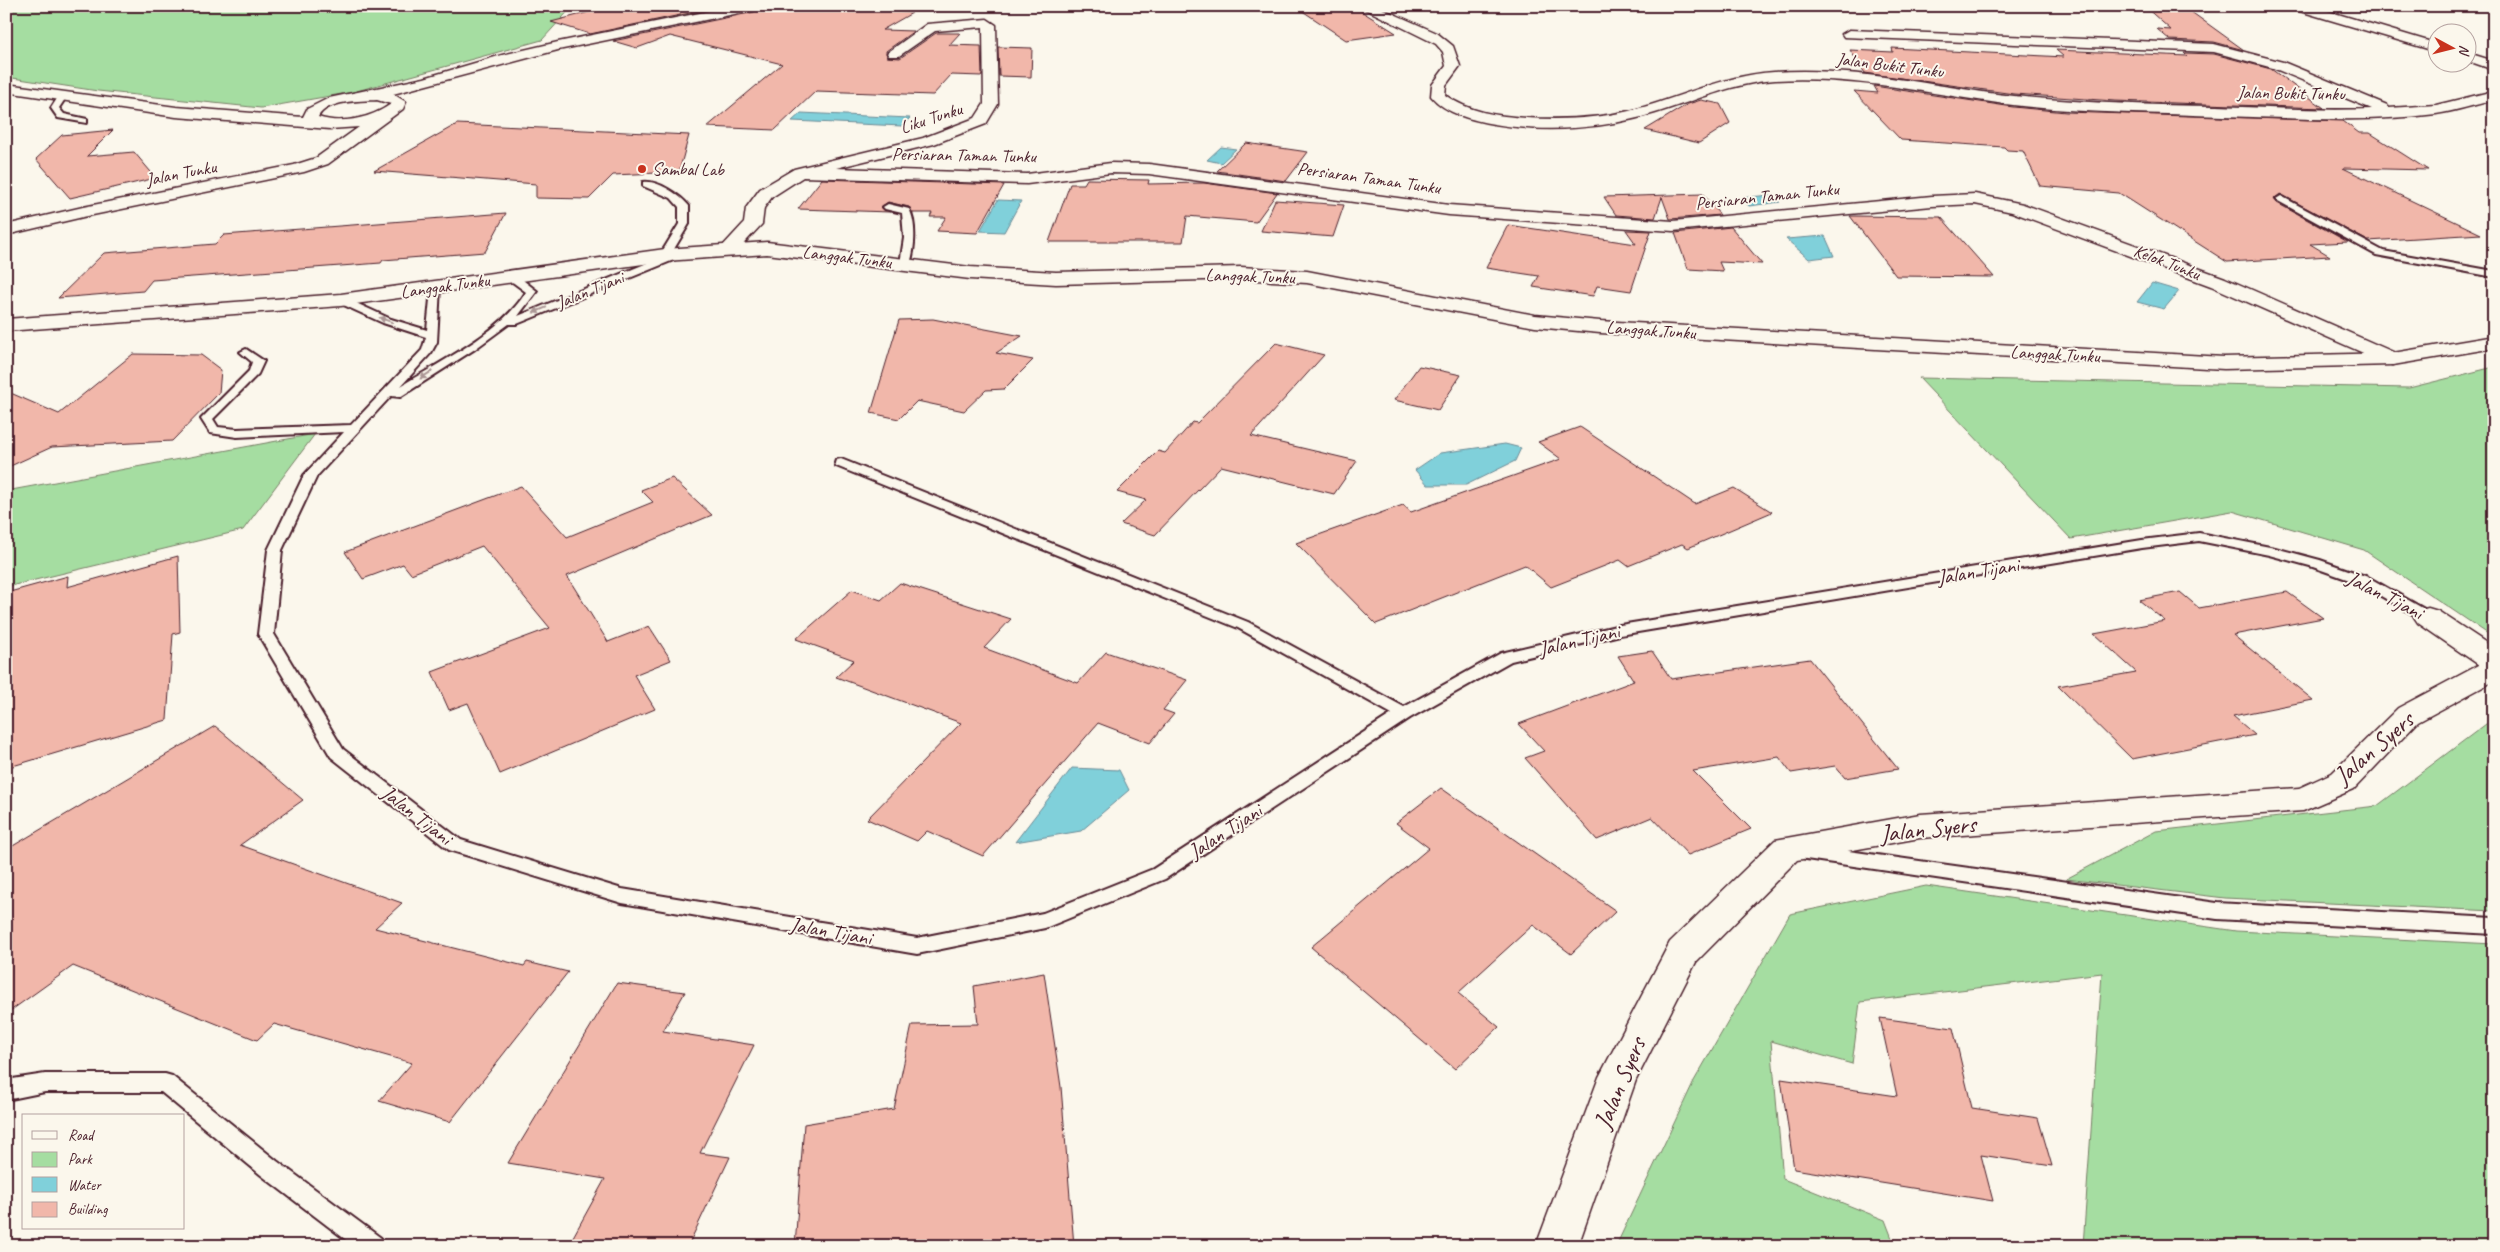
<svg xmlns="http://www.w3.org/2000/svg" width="2500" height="1252" viewBox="0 0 2500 1252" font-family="Caveat,sans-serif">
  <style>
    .green { fill: #a5dda1; stroke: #787e66 }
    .water { fill: #80d0da; stroke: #6a8994 }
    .building { fill: #f1b7aa; stroke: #4a1f2b }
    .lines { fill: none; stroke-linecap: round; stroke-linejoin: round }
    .service-casing { stroke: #4a1f2b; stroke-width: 4 }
    .minor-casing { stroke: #4a1f2b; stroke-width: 3 }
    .tertiary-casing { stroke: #4a1f2b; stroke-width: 3 }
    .service { fill: #fbf7ec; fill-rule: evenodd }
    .minor { fill: #fbf7ec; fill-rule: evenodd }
    .tertiary { fill: #fbf7ec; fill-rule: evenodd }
    .oneway { fill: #ab9695 }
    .poi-dot { fill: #c8321e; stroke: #fbf7ec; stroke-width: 2 }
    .labels { text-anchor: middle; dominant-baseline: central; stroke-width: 4; stroke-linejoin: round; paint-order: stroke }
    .far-street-label { font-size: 18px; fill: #4a1f2b; stroke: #fbf7ec }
    .far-poi-label { font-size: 18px; fill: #4a1f2b; stroke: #fbf7ec; text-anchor: start }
    .street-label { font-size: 21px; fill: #4a1f2b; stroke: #fbf7ec }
    .near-street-label { font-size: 25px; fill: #4a1f2b; stroke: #fbf7ec }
  </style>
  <rect width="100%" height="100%" fill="#fbf7ec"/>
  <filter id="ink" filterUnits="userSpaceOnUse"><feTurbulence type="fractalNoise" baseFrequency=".02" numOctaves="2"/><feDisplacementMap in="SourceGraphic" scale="10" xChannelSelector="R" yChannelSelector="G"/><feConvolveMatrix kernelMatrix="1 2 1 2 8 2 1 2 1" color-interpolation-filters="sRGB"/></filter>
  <g filter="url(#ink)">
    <path class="green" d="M6,6H573L542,40L353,92L261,108L98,91L6,77Z
      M694,6H740L590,36L587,31Z
      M2494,367V638L2364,550L2232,511L2071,539L1919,378L2409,388Z
      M315,434L243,530L6,587V491Z
      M2494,718V911L2225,898L2066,879L2156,831L2377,806Z
      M1926,886L2236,931L2494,944V1246H2083L2102,973L1860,1002L1852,1064L1771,1041L1783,1179L1885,1220L1895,1246H1616L1694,1081L1790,914Z"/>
    <path class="water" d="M801,113L910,118L902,126L792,121Z
      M1221,147L1236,149L1221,163L1207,160Z
      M1770,195L1780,202L1749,206L1740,198Z
      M998,200L1021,201L1004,232L980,231Z
      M1825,236L1834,256L1809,259L1786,239Z
      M2152,283L2179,291L2164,309L2137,302Z
      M1505,444L1521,448L1515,461L1466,485H1428L1415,470L1440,453Z
      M1072,768L1119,770L1129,790L1081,831L1015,842Z"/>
    <path class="building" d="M601,6H723L590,34L551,22L601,9Z
      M762,6H850L912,13L882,30L914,31L886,51L887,57L900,58L936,33H960L949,45L981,46L982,76L951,75L933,95L816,91L775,130L707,127L782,64L670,36L637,48L613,41L754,12Z
      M1295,6H1353L1396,33L1346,40Z
      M2144,6H2183L2244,50L2214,42L2170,40L2157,29L2171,30Z
      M998,47L1032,48L1031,77L999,76Z
      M1892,48L2064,57L2056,50L2187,56L2184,53L2214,54L2271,69L2324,108L2115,101L2014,94L1865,73L1850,50L1893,52Z
      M1874,86L2013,107L2066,112L2343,121L2359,133H2370L2428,170L2343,168L2481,234L2368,241L2280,194L2274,199L2277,203L2348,242L2310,244L2330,256L2227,262L2119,193L2040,186L2023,151L2007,150L2004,147L1901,140L1854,91L1878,93Z
      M1701,100L1720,104L1730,123L1699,143L1645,130L1688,104Z
      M457,124L689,135L679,172L613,175L589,199L536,198V184L374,171Z
      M113,130L87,156L134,152L156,178L70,198L36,159L62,135Z
      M1246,143L1308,152L1286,181L1217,171Z
      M822,179L1004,185L977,233L937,231L946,217H930L932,213H913L909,207L888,202L881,207L890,212L798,209Z
      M1087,179L1149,180L1148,184L1204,183L1277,193L1256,222L1187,216L1183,242H1049L1070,184H1084Z
      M1703,194L1720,215L1670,219L1662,197L1655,218L1616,215L1604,197Z
      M1275,200L1344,205L1333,237L1261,231Z
      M506,213L485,252L383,260L381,263L152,280L143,291L58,298L104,253L215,244L224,235Z
      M1850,216L1941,217L1994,277L1896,276Z
      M1508,225L1636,244L1626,230L1651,231L1631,291L1597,286L1593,296L1533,287L1539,276L1486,268Z
      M1731,227L1762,264L1719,262L1723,271L1688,269L1675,233Z
      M933,319L1022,336L996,353L1033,360L1004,389L986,390L964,411L917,401L899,419L871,413L899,320Z
      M1276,343L1324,355L1251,436L1357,461L1334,494L1221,466L1155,535L1121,524L1146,500L1117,492L1158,451L1165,453L1193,422L1197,423Z
      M133,354L201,355L221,370L219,393L172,441L52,447L6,468V391L59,414Z
      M1419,366L1461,375L1438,410L1394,400Z
      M1580,427L1695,504L1734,488L1772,512L1688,548L1682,544L1628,566L1620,560L1551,587L1525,565L1376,624L1296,543L1403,505L1411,512L1561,459L1538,442Z
      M672,478L712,515L567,576L608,642L649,626L671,660L634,675L655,709L500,774L468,703L449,710L432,672L550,628L482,546L411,574L403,564L363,579L345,552L521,486L567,537L653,502L641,490Z
      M178,556L180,632L173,634L167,720L6,768V593L68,576L67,587Z
      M900,583L1011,619L984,648L1078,683L1106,652L1187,680L1163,710L1174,714L1150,743L1098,723L983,856L927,831L917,841L867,819L961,723L836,677L854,660L796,639L852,590L881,600Z
      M2180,592L2199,608L2287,592L2323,618L2233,635L2313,700L2233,716L2255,735L2132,759L2058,686L2136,672L2094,634L2165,621L2139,600Z
      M1652,651L1671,679L1810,659L1898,769L1845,778L1835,766L1791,773L1779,757L1693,771L1751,829L1688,855L1652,817L1597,840L1525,758L1544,751L1519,724L1634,681L1618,656Z
      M215,726L303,800L240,845L402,903L375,928L524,966L527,962L568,972L450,1122L379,1101L412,1063L274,1024L257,1040L73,966L6,1014V850Z
      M1441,788L1616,911L1571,954L1533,925L1458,993L1499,1027L1455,1069L1311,947L1429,848L1396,823Z
      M1044,973L1061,1087L1074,1246H795L804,1124L894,1109L912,1025L978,1024L974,986Z
      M617,983L685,992L663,1031L754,1045L700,1153L730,1157L688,1246H568L605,1179L508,1163Z
      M1880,1018L1953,1028L1972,1108L2038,1118L2052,1166L1981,1155L1993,1201L1794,1169L1781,1079L1897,1096Z"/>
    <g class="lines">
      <g class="service-casing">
        <path id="service" d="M60,94L67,96L59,108L64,114L87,119V123L58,118L51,108Z
          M643,182C658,180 680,195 689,206V224L671,254L681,253V257L517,324H509L475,349L400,397L391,396L317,476L282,550L274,634L343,749L461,840L622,889L917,938L1043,913L1153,869L1392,714L1238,628L836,466L835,463L836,460L841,459L1248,622L1404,707L1501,653L1620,625L2142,540L2199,533L2275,548L2320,560L2368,577L2433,614L2435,617L2428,622L2423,620L2358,583L2310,566L2269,555L2199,541L2142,548L1620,635L1511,661L1410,718L1165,879L1045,928L917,954L622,903L449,850L331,757L258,634L268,550L304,475L344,432L237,437L210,433L201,419L249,371L252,362L240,352L246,349L264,361L258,374L213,419L218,427L237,429L351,425L422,350L426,337L383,323L337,302V298H345L391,319L427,330L431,289L432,287H440L437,342L431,353L401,386C441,361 501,333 526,292L507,278V274H515L537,291L518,316L662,257L660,255L679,224V207L671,198L643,186Z
          M2281,196L2383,251L2494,271V277L2376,255L2278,201L2276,199Z
          M888,204L909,209C917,223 915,252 909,266L900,264L904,238L902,213L885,209L883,207Z
          M1806,845L2217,903L2494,918V934L2217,919L1806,859L1800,857L1797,852L1800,847Z
          M45,1074H165L172,1076L277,1161L381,1238L384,1246H354L261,1175L161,1092H45L6,1100V1080Z"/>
      </g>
      <g class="minor-casing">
        <path id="minor" d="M734,6H760L754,10L558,50L393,94L406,102L403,109L328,164L304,172L83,217L6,235V225L83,207L294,165L316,158L359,127L330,129L176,117L6,92V84L176,107L303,117L307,109L329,98L424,78L502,55L558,42ZM377,100L391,104C372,118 341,125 318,117C327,100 360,101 377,100Z
          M1359,6H1376L1437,33L1453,46L1460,66L1446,85L1445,95C1469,112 1497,116 1526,118C1560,120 1595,119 1629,111C1678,99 1723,75 1774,72C1855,66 1934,87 2014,96C2081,103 2149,105 2216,106C2268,108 2320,111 2372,109L2273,68L2214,52L1844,37L1842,34L1849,30L2214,44L2283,62L2387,105L2389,108L2436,105L2494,91V100C2475,105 2455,111 2436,114C2366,123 2294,118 2224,116C2154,113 2083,113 2013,105C1934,95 1855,75 1775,80C1733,83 1695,101 1655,113C1604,129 1547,133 1494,124C1472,120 1446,114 1431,96L1432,85L1446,66L1443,52L1436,44Z
          M2291,6H2311L2438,44V52L2293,9Z
          M987,19L996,25L998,104L986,124L934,144L836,168L1027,174L1111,163L1149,164L1449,205L1673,221L1932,196L1975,194L2023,204L2225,278L2400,355L2404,359L2400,363L2393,365L2386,363L2211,286L2012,212L1975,204L1932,206L1673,231L1449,215L1149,174L1111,173L1027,184L803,177L772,197L764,208L762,224L735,253H723L720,249L744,223L746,208L760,189L794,169L923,138L975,118L984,104L983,27L935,31L899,56H889L887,53L927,24Z
          M2468,53L2494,61V70L2468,61Z
          M2428,608L2438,611L2494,648V681L2418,722L2354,789L2303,811L1920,838L1797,860L1696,962L1636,1080L1578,1246H1536L1599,1077L1670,942L1775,840L1920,814L2299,788L2332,773L2398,708L2479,665L2418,623L2414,617L2418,611Z"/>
      </g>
      <g class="tertiary-casing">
        <path id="tertiary" d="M767,242L970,267L1056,272L1241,267L1307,271L1535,315L1600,321L2224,357L2393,353L2494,336V348L2393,365L2224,369L1600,333L1535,327L1307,283L1241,279L1056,284L970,279L767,254L665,261L341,306L6,331V319L341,294L665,249Z"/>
      </g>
      <use href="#service" class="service"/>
      <use href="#minor" class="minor"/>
      <use href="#tertiary" class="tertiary"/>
    </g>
    <defs><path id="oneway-solid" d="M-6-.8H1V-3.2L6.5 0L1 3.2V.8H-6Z" transform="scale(1.25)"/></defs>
    <g class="oneway">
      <use href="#oneway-solid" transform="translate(540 310) rotate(157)"/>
      <use href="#oneway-solid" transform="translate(386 320) rotate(-160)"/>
      <use href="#oneway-solid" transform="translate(426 375) rotate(147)"/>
    </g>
  </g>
  <circle class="poi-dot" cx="642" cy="169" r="5"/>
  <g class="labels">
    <g class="far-street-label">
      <text transform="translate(1890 65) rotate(7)">Jalan Bukit Tunku</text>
      <text transform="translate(2291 93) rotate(1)">Jalan Bukit Tunku</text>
      <text transform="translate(931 118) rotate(-18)">Liku Tunku</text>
      <text transform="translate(964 155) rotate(1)">Persiaran Taman Tunku</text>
      <text transform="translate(181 173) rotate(-11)">Jalan Tunku</text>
      <text transform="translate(1369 178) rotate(8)">Persiaran Taman Tunku</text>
      <text transform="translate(1767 196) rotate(-6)">Persiaran Taman Tunku</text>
      <text transform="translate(847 257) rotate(7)">Langgak Tunku</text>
      <text transform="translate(2167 262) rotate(21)">Kelok Tunku</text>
      <text transform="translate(1250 276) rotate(2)">Langgak Tunku</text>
      <text transform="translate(445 286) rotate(-8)">Langgak Tunku</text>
      <text transform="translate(590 290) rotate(-22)">Jalan Tijani</text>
      <text transform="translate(1651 330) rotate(4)">Langgak Tunku</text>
      <text transform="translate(2055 354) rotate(3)">Langgak Tunku</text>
    </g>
    <g class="far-poi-label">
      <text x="652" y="169">Sambal Lab</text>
    </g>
    <g class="street-label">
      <text transform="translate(1978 571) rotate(-9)">Jalan Tijani</text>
      <text transform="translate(2385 595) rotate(27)">Jalan Tijani</text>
      <text transform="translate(1579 640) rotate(-13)">Jalan Tijani</text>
      <text transform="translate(417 815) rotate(38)">Jalan Tijani</text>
      <text transform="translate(1225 831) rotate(-33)">Jalan Tijani</text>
      <text transform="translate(831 931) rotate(10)">Jalan Tijani</text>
    </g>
    <g class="near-street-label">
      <text transform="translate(2374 748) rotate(-41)">Jalan Syers</text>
      <text transform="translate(1928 829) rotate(-6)">Jalan Syers</text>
      <text transform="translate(1620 1083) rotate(-67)">Jalan Syers</text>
    </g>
  </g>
  <rect width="2500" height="1252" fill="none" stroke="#fbf7ec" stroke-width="25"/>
  <rect x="12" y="12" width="2475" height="1227" fill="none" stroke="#4a1f2b" stroke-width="2" filter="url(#ink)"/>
  <rect x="22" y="1114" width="162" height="115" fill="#fbf7ec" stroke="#b4a19f"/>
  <rect x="32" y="1131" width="25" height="8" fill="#fbf7ec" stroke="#b4a19f"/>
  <text x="68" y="1140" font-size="15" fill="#4a1f2b">Road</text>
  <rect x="32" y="1152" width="25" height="15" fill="#a5dda1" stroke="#b4a19f"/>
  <text x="68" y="1164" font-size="15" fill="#4a1f2b">Park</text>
  <rect x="32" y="1177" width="25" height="15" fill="#80d0da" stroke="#b4a19f"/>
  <text x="68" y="1190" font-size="15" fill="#4a1f2b">Water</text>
  <rect x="32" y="1202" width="25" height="15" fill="#f1b7aa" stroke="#b4a19f"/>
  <text x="68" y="1214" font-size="15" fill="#4a1f2b">Building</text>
  <g transform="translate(2452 48) rotate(97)"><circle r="24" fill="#fbf7ec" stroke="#b4a19f"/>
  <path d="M0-4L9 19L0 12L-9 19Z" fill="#c8321e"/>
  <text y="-8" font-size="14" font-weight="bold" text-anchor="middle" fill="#4a1f2b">N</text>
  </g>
</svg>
